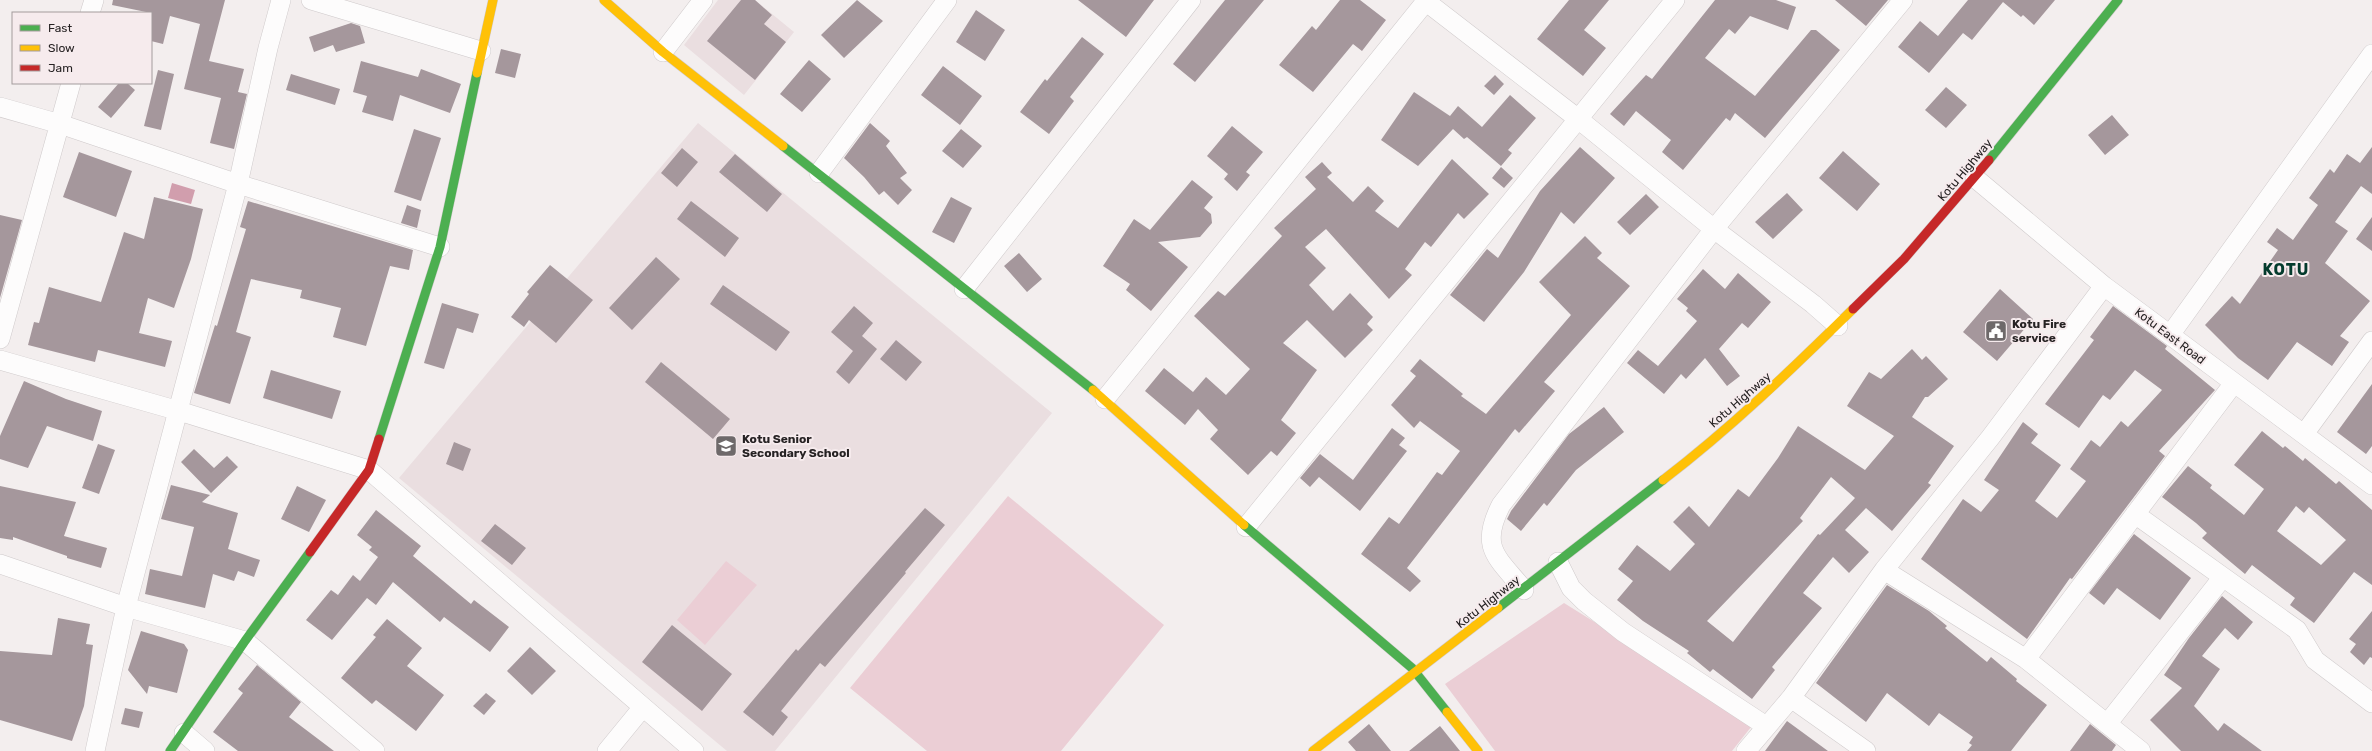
<svg xmlns="http://www.w3.org/2000/svg" width="2372" height="751" viewBox="0 0 2372 751" font-family="Rubik,sans-serif">
  <style>
    .built { fill: #eadee0 }
    .green { fill: #ebced5 }
    .water { fill: #d19ead }
    .building { fill: #a5979c; fill-rule: evenodd }
    .lines { fill: none; stroke-linecap: round; stroke-linejoin: round }
    .street-casing { stroke: #cfcacb; stroke-width: 20 }
    .fast-casing { stroke: #cfcacb; stroke-width: 10 }
    .slow-casing { stroke: #cfcacb; stroke-width: 10 }
    .jam-casing { stroke: #cfcacb; stroke-width: 10 }
    .street { stroke: #fdfcfc; stroke-width: 19 }
    .fast { stroke: #4caf50; stroke-width: 9 }
    .slow { stroke: #ffc107; stroke-width: 9 }
    .jam { stroke: #c62828; stroke-width: 9 }
    .labels { text-anchor: middle; dominant-baseline: central; stroke-width: 4; stroke-linejoin: round; paint-order: stroke }
    .street-label { font-size: 12px; fill: #262223; stroke: #f6ebed }
    .poi-label { font-size: 12px; font-weight: bold; fill: #262223; stroke: #f6ebed; text-anchor: start }
    .district-label { font-size: 16px; font-weight: bold; letter-spacing: 1px; fill: #043b2d; stroke: #f6ebed }
  </style>
  <rect width="100%" height="100%" fill="#f3eeee"/>
  <path class="built" d="M718,0H755L794,32L744,95L684,45Z
    M698,123L1052,413L775,751H727L399,478Z"/>
  <path class="green" d="M1008,496L1164,625L1061,751H927L850,688Z
    M726,561L757,585L705,645L677,620Z
    M1564,603L1755,722L1732,751H1495L1445,684Z"/>
  <path class="water" d="M172,183L195,190L191,204L168,198Z"/>
  <path class="building" d="M113,0H225L209,61L244,69L238,92L247,94L234,149L210,143L221,98L184,89L200,24L170,16L163,44L151,41V13L112,5Z
    M741,0H755L772,15L764,24L786,42L755,80L707,41Z
    M857,0L883,21L844,58L821,35Z
    M1078,0H1154L1126,37Z
    M1225,0H1264L1195,82L1173,64Z
    M1340,0H1360L1386,20L1362,51L1353,44L1313,92L1279,65L1312,26L1316,30Z
    M1569,0H1609L1584,30L1606,48L1583,76L1537,39Z
    M1715,0H1776L1796,7L1788,30L1750,16L1735,34L1729,29L1705,58L1755,96L1811,30H1816L1840,50L1765,138L1735,113L1730,121L1726,118L1683,170L1662,152L1671,140L1636,111L1624,126L1610,114L1646,75L1652,79Z
    M1835,0H1888L1866,26Z
    M1968,0H2055L2034,25L2023,15L2021,17L2003,2L1972,40L1963,33L1929,73L1898,47L1920,21L1938,36Z
    M976,10L1005,30L985,61L956,42Z
    M351,23L360,26L365,43L336,52L333,45L314,52L309,37Z
    M1082,37L1104,54L1070,97L1074,101L1049,134L1020,112L1045,79L1047,81Z
    M501,49L521,54L515,78L495,73Z
    M809,60L831,79L802,112L780,94Z
    M361,61L418,77L421,69L461,84L450,113L400,95L393,121L362,112L367,96L353,92Z
    M943,66L982,96L960,125L921,95Z
    M158,70L174,74L161,130L144,126Z
    M291,74L340,89L335,105L286,90Z
    M1495,75L1504,84L1494,95L1484,86Z
    M119,83H127L135,90L111,118L98,107Z
    M1946,87L1967,105L1946,128L1925,110Z
    M1414,92L1450,116L1458,106L1482,127L1510,95L1536,118L1508,150L1512,153L1501,166L1467,137L1464,139L1453,129L1418,166L1381,140Z
    M2112,115L2129,135L2105,155L2088,135Z
    M870,123L890,141L886,146L907,173L900,178L912,190L898,205L884,191L879,195L864,177L844,158Z
    M1232,126L1263,152L1246,172L1250,175L1237,191L1224,179L1228,174L1207,156Z
    M414,129L441,138L421,201L394,192Z
    M961,129L982,146L963,168L942,151Z
    M1580,147L1615,178L1574,224L1561,212L1524,272L1484,322L1450,295L1487,249L1498,258L1540,191Z
    M2372,147V194L2361,186L2335,222L2348,231L2325,263L2370,301L2340,336L2349,342L2332,366L2297,342L2268,380L2238,358L2205,325L2232,296L2240,304L2278,250L2267,242L2277,228L2293,240L2318,205L2309,198L2330,169L2334,173L2347,154L2360,163Z
    M682,148L698,162L677,187L661,173Z
    M1843,151L1880,184L1857,211L1819,178Z
    M79,152L132,171L116,217L63,197Z
    M735,154L782,194L767,212L719,172Z
    M1452,159L1489,194L1464,219L1458,213L1431,247L1425,242L1405,269L1412,275L1389,299L1326,229L1305,247L1326,268L1309,285L1333,311L1350,293L1373,317L1367,324L1373,330L1345,358L1307,320L1283,343L1317,370L1281,420L1296,433L1277,456L1271,451L1248,475L1210,439L1218,430L1198,409L1185,425L1145,391L1164,368L1193,392L1206,377L1226,395L1250,369L1194,316L1218,291L1225,296L1282,236L1274,228L1316,189L1305,177L1322,162L1332,173L1327,177L1353,202L1368,186L1384,201L1375,211L1398,228Z
    M1501,167L1513,178L1504,188L1492,178Z
    M1192,180L1213,197L1204,208L1211,214L1212,223L1200,237L1158,242L1188,267L1151,311L1126,290L1130,284L1103,266L1134,219L1150,230Z
    M1787,193L1803,210L1773,239L1755,222Z
    M1646,194L1659,207L1630,235L1617,222Z
    M154,197L203,209L191,259L174,308L148,298L139,333L172,341L165,367L98,350L95,362L28,345L34,322L39,323L49,287L101,302L124,232L144,239Z
    M951,197L972,208L954,243L932,232Z
    M248,201L413,250L409,270L390,266L366,346L333,337L341,308L300,298L302,290L251,279L236,332L251,337L230,404L194,393L215,325L217,326L246,229L240,227Z
    M691,201L739,238L725,257L677,219Z
    M407,205L421,210L417,228L401,223Z
    M0,215L22,220L0,298Z
    M2372,217V251L2356,239Z
    M1585,236L1602,253L1597,258L1630,286L1544,382L1555,391L1519,433L1515,429L1407,568L1421,581L1410,592L1361,554L1389,517L1399,524L1437,472L1442,475L1460,451L1420,421L1414,428L1391,405L1416,376L1410,371L1420,359L1463,394L1461,396L1486,414L1571,315L1539,282Z
    M1019,253L1042,279L1027,292L1004,266Z
    M656,257L680,279L632,330L609,308Z
    M550,265L593,300L556,343L529,320L524,327L511,317L529,294L527,292Z
    M1703,269L1725,289L1738,273L1771,302L1748,328L1742,323L1719,349L1740,376L1727,386L1705,358L1686,379L1681,374L1664,394L1627,363L1638,350L1658,366L1697,321L1686,311L1688,308L1677,299Z
    M723,285L790,332L776,351L710,304Z
    M2000,289L2033,319L1997,361L1963,332Z
    M442,303L479,314L473,333L457,328L444,369L424,363Z
    M854,306L873,323L862,336L877,349L849,384L836,372L853,351L831,332Z
    M2113,306L2167,346L2165,349L2215,390L2159,451L2165,456L2072,579L2070,578L2027,639L1921,559L1963,499L1981,512L1999,490L1984,480L2023,422L2038,434L2031,443L2061,465L2035,501L2057,518L2086,481L2070,469L2091,440L2100,447L2121,421L2128,427L2162,390L2135,370L2110,400L2103,395L2079,428L2045,404L2094,340L2090,337Z
    M896,340L922,362L906,381L880,359Z
    M1912,349L1922,360L1926,356L1948,379L1928,397H1925L1912,417L1954,446L1928,483L1931,485L1892,531L1866,508L1845,530L1869,552L1849,573L1833,557L1803,593L1822,608L1772,667L1775,670L1752,699L1713,669L1710,672L1687,653L1689,651L1643,621L1617,600L1633,581L1618,569L1637,545L1670,571L1695,544L1673,522L1689,506L1709,527L1738,489L1749,497L1778,458L1798,426L1865,470L1894,436L1847,406L1869,372L1881,379ZM1831,477L1855,498L1820,535L1818,534L1733,642L1707,621L1803,521L1800,518Z
    M661,362L730,419L713,439L645,382Z
    M271,370L341,391L332,419L263,398Z
    M24,381L66,399L102,411L93,441L47,426L28,468L0,459V436Z
    M2372,384V446L2366,454L2337,432Z
    M1604,407L1624,432L1576,470L1547,506L1544,503L1521,531L1507,519L1511,511L1569,434Z
    M1392,428L1405,438L1399,445L1407,451L1360,511L1319,477L1310,487L1300,478L1320,454L1353,480Z
    M2262,431L2283,448L2285,446L2303,461L2305,458L2336,484L2339,481L2372,510V585L2354,572L2314,623L2290,605L2295,598L2252,565L2245,574L2202,538L2207,533L2196,523L2162,497L2188,466L2212,485L2210,488L2244,515L2264,489L2234,465ZM2296,506L2304,513L2309,507L2346,540L2321,565L2277,531Z
    M454,442L471,449L463,471L446,464Z
    M98,444L115,450L99,494L82,488Z
    M194,449L214,468L227,456L238,467L211,493L181,462Z
    M171,485L210,495L202,502L238,513L228,549L260,560L254,577L238,571L234,581L213,574L205,608L145,594L150,569L182,576L194,527L161,519Z
    M0,486L76,502L64,536L107,548L101,568L67,558V556L13,537V540L0,538Z
    M297,486L326,500L309,532L281,519Z
    M925,508L945,525L905,572L906,573L825,667L820,663L781,711L788,717L773,736L743,712L796,649L798,651Z
    M376,510L421,546L413,556L471,604L474,600L509,627L490,652L444,617L440,622L393,582L376,605L367,598L332,640L306,620L331,590L338,595L353,575L360,581L378,557L369,550L372,547L357,535Z
    M495,524L526,548L512,565L481,541Z
    M2134,534L2191,578L2160,620L2117,588L2104,605L2089,593Z
    M1887,585L1929,611L1947,626L1945,628L1987,662L1991,657L2017,679L2016,681L2047,705L2011,751H1967L1972,745L1969,743L1973,737L1939,713L1929,726L1887,693L1866,722L1816,683Z
    M2222,596L2253,622L2238,640L2225,628L2202,656L2220,669L2194,706L2218,731L2224,723L2262,751H2181L2150,720L2182,688L2164,675L2189,638Z
    M2372,611V658L2370,657L2364,665L2350,652L2356,644L2349,639Z
    M58,618L90,624L86,644L93,645L84,706L72,741L0,720V651L52,655Z
    M387,619L422,648L407,666L444,695L416,731L376,700L372,704L341,678L376,637L373,635Z
    M672,625L732,674L702,711L642,662Z
    M141,631L184,644L188,650L177,693L149,686L147,694L128,670Z
    M530,647L556,671L532,695L507,671Z
    M257,665L301,702L289,717L334,751H238L213,732L243,693L238,689Z
    M486,693L496,701L484,715L473,706Z
    M125,708L143,712L139,728L121,724Z
    M1787,721L1828,751H1765Z
    M1369,724L1391,751H1356L1348,742Z
    M2090,724L2116,745L2112,751H2070Z
    M1440,726L1460,751H1409Z"/>
  <g class="lines">
    <g class="street-casing">
      <path id="street" d="M311,0L481,51
        M1424,0L1577,118L1714,229L1813,304L1838,326
        M90,13L94,0
        M663,52L703,0
        M0,107L60,124L238,184L440,247
        M819,173L947,0
        M1975,178L2104,286L2372,485
        M964,289L1191,0
        M2170,335L2372,54
        M0,339L71,83
        M0,360L179,411L369,470L694,751
        M1105,399L1427,0
        M2304,434L2372,341
        M2135,514L2297,630L2315,660L2372,703
        M1246,527L1675,0
        M1558,562L1571,588L1584,601L1623,632L1766,726
        M0,564L126,607L245,641L375,751
        M1884,570L2026,659L2141,751
        M1524,590C1497,557 1479,548 1501,505L1714,229L1903,0
        M2026,659L2234,383
        M1791,698L1866,751
        M2107,724L2223,577
        M184,733L205,751
        M95,751L126,607L238,184L268,48L281,0
        M607,751L643,707
        M1746,751L1791,698L1884,570L1990,438L2104,286"/>
    </g>
    <g class="fast-casing">
      <path id="fast" d="M783,146L1093,390
        M1989,160L2118,0
        M379,439L440,247L477,73
        M1244,525L1412,668L1447,712
        M1498,608L1663,480
        M170,751L245,641L310,552"/>
    </g>
    <g class="slow-casing">
      <path id="slow" d="M604,0L663,52L783,146
        M477,73L493,0
        M1093,390L1244,525
        M1663,480C1731,428 1792,369 1853,309
        M1447,712L1478,751
        M1313,751L1498,608"/>
    </g>
    <g class="jam-casing">
      <path id="jam" d="M1853,309L1904,259L1989,160
        M310,552L369,470L379,439"/>
    </g>
    <use href="#street" class="street"/>
    <use href="#fast" class="fast"/>
    <use href="#slow" class="slow"/>
    <use href="#jam" class="jam"/>
  </g>
  <defs>
    <g id="civic-square" transform="scale(1.15)"><rect x="-9" y="-9" width="18" height="18" rx="4" fill="#6e696a" stroke="#f6ebed"/><path d="M-.6-6.5H3V-4.5H.6V-3L4-1V1h2V6H-6V1h2V-1L-.6-3ZM-1.2 2.5V6h2.4V2.5Z" fill="#fff"/></g>
    <g id="school-square" transform="scale(1.15)"><rect x="-9" y="-9" width="18" height="18" rx="4" fill="#6e696a" stroke="#f6ebed"/><path d="M0-5L7-2L0 1L-7-2ZM-4 1L0 2.5L4 1V4Q0 6-4 4Z" fill="#fff"/></g>
  </defs>
  <g fill-rule="evenodd">
    <use href="#civic-square" x="1996" y="331"/>
    <use href="#school-square" x="726" y="446"/>
  </g>
  <g class="labels">
    <g class="street-label">
      <text transform="translate(1965 170) rotate(-50)">Kotu Highway</text>
      <text transform="translate(2170 336) rotate(37)">Kotu East Road</text>
      <text transform="translate(1740 400) rotate(-41)">Kotu Highway</text>
      <text transform="translate(1488 602) rotate(-38)">Kotu Highway</text>
    </g>
    <g class="poi-label">
      <text x="2012" y="324">Kotu Fire<tspan x="2012" dy="14">service</tspan></text>
      <text x="742" y="439">Kotu Senior<tspan x="742" dy="14">Secondary School</tspan></text>
    </g>
    <g class="district-label">
      <text x="2286" y="269">KOTU</text>
    </g>
  </g>
  <rect x="12" y="12" width="140" height="72" fill="#f6ebed" stroke="#a39b9c"/>
  <rect x="20" y="25" width="20" height="6" fill="#4caf50" stroke="#a39b9c"/>
  <text x="48" y="32" font-size="12" fill="#262223">Fast</text>
  <rect x="20" y="45" width="20" height="6" fill="#ffc107" stroke="#a39b9c"/>
  <text x="48" y="52" font-size="12" fill="#262223">Slow</text>
  <rect x="20" y="65" width="20" height="6" fill="#c62828" stroke="#a39b9c"/>
  <text x="48" y="72" font-size="12" fill="#262223">Jam</text>
</svg>
